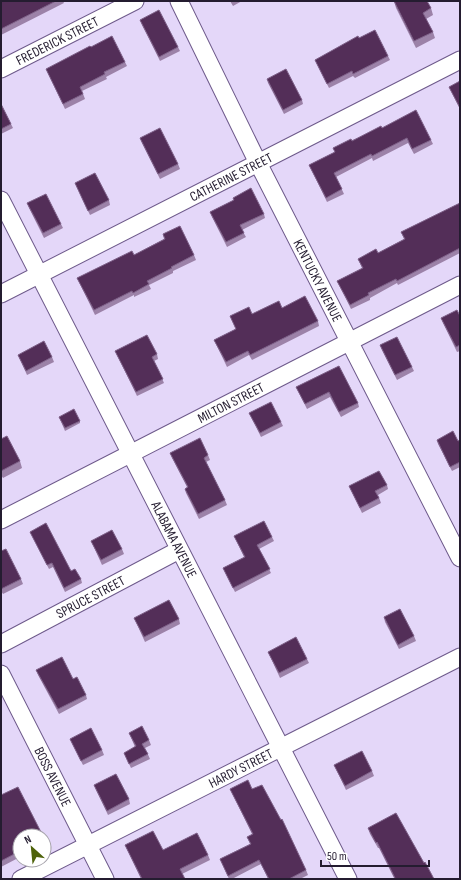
<svg xmlns="http://www.w3.org/2000/svg" width="461" height="880" viewBox="0 0 461 880" font-family="'Sofia Sans Condensed',sans-serif">
  <style>
    .lines { fill: none; stroke-linecap: round; stroke-linejoin: round }
    .minor-casing { stroke: #6e5a8b; stroke-width: 19 }
    .minor { stroke: #fff; stroke-width: 17 }
    .wall { fill: #9c82a8 }
    .building { fill: #532e58; stroke: #7e6188 }
    .labels { text-anchor: middle; dominant-baseline: central; stroke-width: 4; stroke-linejoin: round; paint-order: stroke }
    .street-label { font-size: 14px; fill: #241c30; stroke: #fff }
  </style>
  <rect width="100%" height="100%" fill="#e4d7f9"/>
  <g class="lines">
    <g class="minor-casing">
      <g id="minor">
        <path id="s1" d="M179,1L258,163L460,558"/>
        <path id="s2" d="M1,69L135,1"/>
        <path id="s3" d="M1,200L348,879"/>
        <path id="s4" d="M1,294L460,60"/>
        <path id="s5" d="M1,520L460,285"/>
        <path id="s6" d="M1,644L179,550"/>
        <path id="s7" d="M1,674L105,879"/>
        <path id="s8" d="M21,879L460,657"/>
      </g>
    </g>
    <use href="#minor" class="minor"/>
  </g>
  <path class="wall" d="M1,1H63L64,3L1,35Z
    M230,1H242L233,6Z
    M394,1L431,8L433,15L426,19L433,32L435,38L416,48L396,8Z
    M140,20L178,47L180,51L160,61L142,25Z
    M359,38L388,56L390,60L355,78L353,76L329,88L315,60Z
    M125,62L127,66L106,77L107,79L82,91L85,99L65,109L46,69Z
    M267,79L302,100L303,104L284,114L268,83Z
    M460,81V109L449,87Z
    M1,104L13,128L1,134Z
    M382,128L431,140L433,144L414,154L408,143L373,161L372,158L336,177L344,194L327,202L311,169L309,165L335,152L333,148Z
    M140,138L178,164L180,169L160,179L142,143Z
    M75,183L109,200L110,205L90,215Z
    M233,198L264,214L265,218L242,230L246,237L227,247L212,217L210,212L234,200Z
    M27,203L61,224L63,228L44,238L29,208Z
    M460,203V253L398,285L397,283L370,298V300L351,309L337,281L362,268L358,259L378,253L404,239L401,232Z
    M163,234L194,255L196,260L173,271V273L149,285L151,289L134,297V295L95,315L79,282L77,278L134,255L164,239Z
    M282,308L318,321L319,326L252,360L249,355L227,367L214,340L236,329L230,316L252,314Z
    M460,316V351L457,352L443,323L441,318Z
    M380,345L412,367L414,371L397,380L382,350Z
    M115,351L157,354L158,359L154,361L164,383L137,396Z
    M18,355L52,357L54,362L27,375Z
    M339,366L358,403L359,407L341,417L330,397L307,409L296,387Z
    M249,413L281,422L283,426L261,437Z
    M59,417L80,421V423L65,431Z
    M1,439L20,461L22,468L3,478L1,475Z
    M437,440L458,441L460,440V467L452,471L438,444Z
    M170,453L208,455L210,460L206,462L225,500L227,505L199,519L186,493L185,489L187,487L172,458Z
    M387,485L388,489L378,495L381,503L362,513L349,486Z
    M30,532L71,571L81,579L82,583L65,592L53,567L49,569Z
    M234,536L272,537L274,541L259,549L271,573L235,592L223,568L244,557Z
    M91,541L122,549L124,554L102,565Z
    M1,551L21,579L23,584L3,594L1,591Z
    M384,617L414,636L416,641L399,649L385,622Z
    M134,618L179,619L180,624L145,642Z
    M268,652L307,659L309,663L280,678Z
    M36,670L73,679L86,695L87,699L59,714L38,675Z
    M129,733L149,740L151,745L145,748L150,759L131,768L124,753L135,747Z
    M70,739L102,750L104,755L83,765Z
    M334,765L372,771L374,776L346,790Z
    M94,785L129,799L130,804L108,815L96,790Z
    M230,789H252L306,870L308,875L300,879H268L261,864L232,879H229L220,859L250,844L247,837L252,834Z
    M1,795L20,836V857L1,867Z
    M368,828L424,863L394,878L379,848H378L370,834Z
    M44,837L46,843L44,844Z
    M125,845L208,855L210,860L182,874L185,879H141Z"/>
  <path class="building" d="M1,1H56L1,29Z
    M394,1H427L431,8L423,13L433,32L414,41Z
    M159,10L178,47L159,57L140,20Z
    M375,30L388,56L353,74L352,71L327,84L315,60L358,36L359,38Z
    M112,36L125,62L104,72L105,74L80,87L83,94L63,104L46,69L90,46L91,47Z
    M286,69L302,100L283,110L267,79Z
    M460,81V108L449,87Z
    M1,104L11,124L1,129Z
    M416,110L431,140L412,149L407,138L372,156L371,154L334,173L342,189L326,198L309,165L335,152L333,148L351,139L352,141L381,126L382,128Z
    M160,128L178,164L158,174L140,138Z
    M95,173L109,200L88,211L75,183Z
    M251,188L264,214L240,225L244,233L226,242L210,212L234,200L233,198Z
    M46,194L61,224L43,233L27,203Z
    M460,203V248L397,281L396,279L368,293L369,295L350,305L337,281L363,268L358,259L376,249L378,253L405,239L401,232Z
    M180,226L194,255L171,267L172,268L147,281L149,284L133,293L132,291L94,310L77,278L132,251L134,255L165,239L163,234Z
    M305,296L318,321L250,355L248,351L226,362L214,340L236,329L230,316L249,307L252,314L279,301L282,308Z
    M457,310L460,316V345L456,347L441,318Z
    M147,335L157,354L152,357L163,379L136,392L115,351Z
    M397,337L412,367L395,375L380,345Z
    M44,341L52,357L26,371L18,355Z
    M339,366L358,403L339,412L329,392L305,404L296,387Z
    M271,402L281,422L260,433L249,413Z
    M74,409L80,421L65,428L59,417Z
    M453,431L458,441L460,440V462L450,467L437,440Z
    M7,436L20,461L1,471V439Z
    M200,438L208,455L204,458L225,500L198,514L185,489L188,487L170,453Z
    M379,471L387,485L375,491L379,498L360,508L349,486Z
    M264,521L272,537L257,545L270,569L233,588L223,568L245,557L234,536Z
    M46,523L71,571L75,569L81,579L64,588L52,563L47,565L30,532Z
    M112,530L122,549L101,560L91,541Z
    M6,549L21,579L1,589V551Z
    M169,600L179,619L144,637L134,618Z
    M400,609L414,636L398,645L384,617Z
    M296,637L307,659L279,673L268,652Z
    M62,657L73,679L77,677L86,695L58,709L36,670Z
    M142,726L149,740L142,744L148,754L129,764L124,753L136,746L129,733Z
    M91,728L102,750L81,761L70,739Z
    M362,751L372,771L345,786L334,765Z
    M116,774L129,799L107,811L94,785Z
    M248,780L252,789L262,785L281,820L282,819L306,870L289,879H269L259,860L228,876L220,859L251,844L247,837L253,834L230,789Z
    M18,787L43,836H20V851L1,861V795Z
    M396,813L424,863L425,862L434,879H393L395,878L377,842L376,843L368,828Z
    M153,831L163,850L197,833L208,855L180,869L185,879H142L125,845Z"/>
  <g class="labels">
    <g class="street-label">
      <text stroke="none"><textPath href="#s2" startOffset="63">FREDERICK STREET</textPath></text>
      <text stroke="none"><textPath href="#s4" startOffset="258">CATHERINE STREET</textPath></text>
      <text stroke="none"><textPath href="#s1" startOffset="312">KENTUCKY AVENUE</textPath></text>
      <text stroke="none"><textPath href="#s5" startOffset="258">MILTON STREET</textPath></text>
      <text stroke="none"><textPath href="#s3" startOffset="381">ALABAMA AVENUE</textPath></text>
      <text stroke="none"><textPath href="#s6" startOffset="101">SPRUCE STREET</textPath></text>
      <text stroke="none"><textPath href="#s8" startOffset="246">HARDY STREET</textPath></text>
      <text stroke="none"><textPath href="#s7" startOffset="115">BOSS AVENUE</textPath></text>
    </g>
  </g>
  <rect width="461" height="880" fill="none" stroke="#241c30" stroke-width="4"/>
  <g transform="translate(32 848) rotate(333)"><circle r="19" fill="#ffffff" stroke="#a7a4ac"/>
  <path d="M0-3L7 15L0 10L-7 15Z" fill="#4e620a"/>
  <text y="-6" font-size="11" font-weight="bold" text-anchor="middle" fill="#241c30">N</text>
  </g>
  <path d="M321 860v6h108v-6" fill="none" stroke="#241c30" stroke-width="2"/>
  <text x="327" y="860" font-size="12" fill="#241c30" stroke="#ffffff" stroke-width="3" paint-order="stroke">50 m</text>
</svg>
